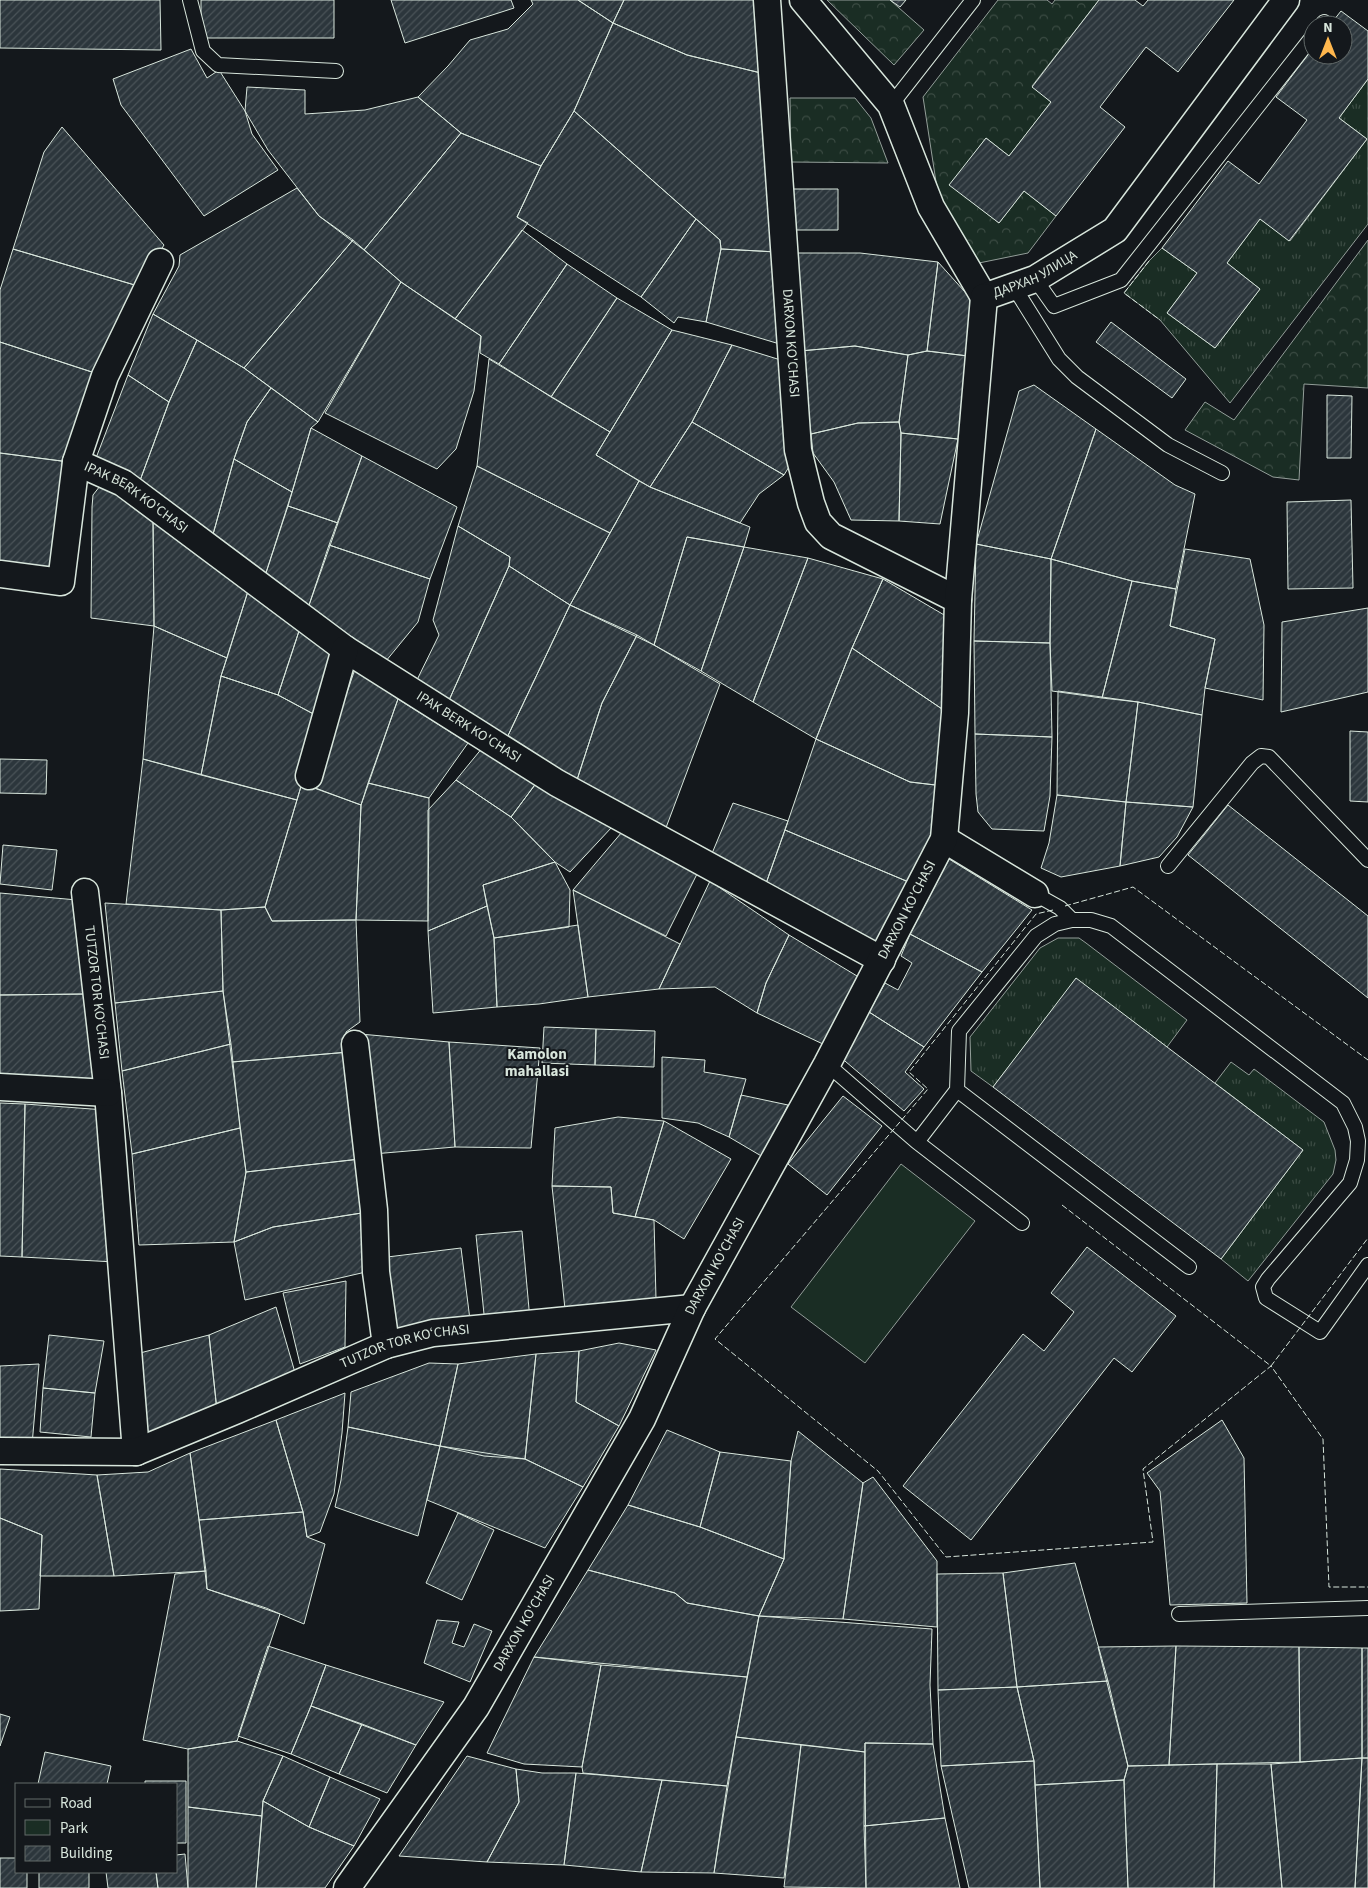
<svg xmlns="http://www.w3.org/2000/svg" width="1368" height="1888" viewBox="0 0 1368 1888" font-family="'Source Sans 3',sans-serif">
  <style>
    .grass { fill: url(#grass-tufts); stroke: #939e99 }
    .forest { fill: url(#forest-crowns); stroke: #939e99 }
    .park { fill: #1a2d24; stroke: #939e99 }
    .building { fill: url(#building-hatch); stroke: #d8e6dc }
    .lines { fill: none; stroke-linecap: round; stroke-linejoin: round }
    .lane-casing { stroke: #d8e6dc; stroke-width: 16 }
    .street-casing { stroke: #d8e6dc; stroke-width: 29 }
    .lane { stroke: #14181c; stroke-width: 14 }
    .street { stroke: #14181c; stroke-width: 26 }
    .fence { stroke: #d8e6dc; stroke-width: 1; stroke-dasharray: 6 2.5; stroke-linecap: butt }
    .labels { text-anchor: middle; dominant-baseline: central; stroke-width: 4; stroke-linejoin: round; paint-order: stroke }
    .street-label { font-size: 14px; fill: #d8e6dc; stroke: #14181c }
    .neighbourhood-label { font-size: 15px; font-weight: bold; fill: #d8e6dc; stroke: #14181c }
  </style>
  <defs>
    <pattern id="grass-tufts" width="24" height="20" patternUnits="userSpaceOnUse" patternTransform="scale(1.25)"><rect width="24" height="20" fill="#1a2d24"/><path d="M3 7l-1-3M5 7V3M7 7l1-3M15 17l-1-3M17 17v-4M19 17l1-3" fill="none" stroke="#3b4b43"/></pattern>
    <pattern id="forest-crowns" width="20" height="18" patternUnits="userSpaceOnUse" patternTransform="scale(1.25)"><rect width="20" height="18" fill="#1a2d24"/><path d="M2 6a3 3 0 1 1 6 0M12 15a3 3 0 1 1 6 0" fill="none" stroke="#3b4b43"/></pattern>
    <pattern id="building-hatch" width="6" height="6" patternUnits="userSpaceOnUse" patternTransform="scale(1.25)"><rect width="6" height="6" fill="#2c363c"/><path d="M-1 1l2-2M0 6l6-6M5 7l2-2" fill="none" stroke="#4a5358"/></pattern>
  </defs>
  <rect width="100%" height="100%" fill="#14181c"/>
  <path class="grass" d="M1368,79V224L1230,403L1160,320L1124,293L1149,261L1162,248L1197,273L1167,313L1215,348L1260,289L1227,263L1260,219L1290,241L1367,139L1339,118Z
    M1058,938H1079L1086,943L1187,1020L1167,1047L1076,979L993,1087L971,1071L970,1037L1040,948Z
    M1231,1062L1249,1075L1254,1069L1324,1122L1335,1150L1336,1160L1333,1174L1248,1281L1221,1259L1303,1150L1215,1083Z"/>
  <path class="forest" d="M827,0H890L924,30L894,65Z
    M998,0H1047L1052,4L1055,0H1099L1032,86L1051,102L1009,156L986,138L950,185L999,223L1024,191L1056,216L1028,253L974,264L944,234L923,97Z
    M790,98H855L871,118L888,163L791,162Z
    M1368,240V388L1304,384L1299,480L1273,477L1185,430L1205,402L1234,420Z"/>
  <path class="park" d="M901,1164L975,1221L865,1363L791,1307Z"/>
  <path class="building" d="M0,0H160L161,50L0,48Z
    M201,0H334V38H201Z
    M391,0H511L514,8L405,43Z
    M531,0H578L613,23L574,111L541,166L461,133L418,97L448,66L470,40L508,29L533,4Z
    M578,0H624L613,23Z
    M624,0H761L765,74L687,55L613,23Z
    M890,0H906L900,7Z
    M1099,0H1135L1143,6L1148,0H1234L1178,72L1146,47L1100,107L1125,127L1056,216L1024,191L999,223L949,185L986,138L1009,156L1051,102L1032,87Z
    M1341,11L1368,31V79L1339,118L1367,139L1289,241L1260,219L1227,263L1260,289L1215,348L1167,313L1197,273L1162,248L1228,161L1259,184L1307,120L1276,97L1313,48V55H1343V25H1330Z
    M613,23L687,55L765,74L777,252L721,249L720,240L574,111Z
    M191,49L207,78L219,70L245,111L252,134L278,170L204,216L121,105L113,79Z
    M247,87L305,90V114L365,110L418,97L461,133L364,250L319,216L268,150L245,111Z
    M574,111L696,219L641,297L517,217L541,166Z
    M62,127L164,245L138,286L13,249L44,152Z
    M461,133L541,166L517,217L528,223L455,319L401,282L364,250Z
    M297,188L319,216L353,240L244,368L153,314L179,266L180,255Z
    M791,189H838V230H791Z
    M696,219L720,240L721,249L706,322L678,317L674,323L641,297Z
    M522,230L567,264L499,364L480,353L481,336L455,319Z
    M353,240L401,282L318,422L244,368Z
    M13,249L138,286L98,374L0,342V290Z
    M721,249L777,252L783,345L706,322Z
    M791,253H860L938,262L927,351L908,355L855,346L800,351Z
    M938,262L974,302L968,356L927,351Z
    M567,264L617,298L551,397L499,364Z
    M401,282L481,336L474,391L456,449L437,469L325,413Z
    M617,298L672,330L610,432L551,397Z
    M153,314L197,340L169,402L128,375Z
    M1111,322L1186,379L1172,398L1096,342Z
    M672,330L732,345L692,422L650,487L596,455Z
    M197,340L244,368L271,388L247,422L234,459L212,538L138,486L169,402Z
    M0,342L98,374L69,462L0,453Z
    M732,345L784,361L795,457L784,475L692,422Z
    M855,346L908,355L899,422L858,423L811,434L800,351Z
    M927,351L968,356L958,439L901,433L899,422L908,355Z
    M489,359L610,432L596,455L639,481L610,533L477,466Z
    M128,375L169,402L138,486L96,458Z
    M1034,385L1096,429L1051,559L976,544L1019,391Z
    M271,388L318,422L311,428L292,492L234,459L247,422Z
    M1327,395L1352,396L1351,458H1327Z
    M692,422L784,475L759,494L740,523L650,487Z
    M899,422L901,433L899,521L851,520L834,482L813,453L811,434L858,423Z
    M311,428L362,456L338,523L288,506Z
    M1096,429L1175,485L1195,494L1176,589L1132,581L1051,559Z
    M901,433L958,439L940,524L899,521Z
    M0,453L69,462L55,572L0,564Z
    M362,456L457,507L430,579L329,545Z
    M234,459L292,492L263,582L212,538Z
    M477,466L610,533L570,605L509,566L510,557L458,526Z
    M639,481L650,487L750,527L744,547L687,537L654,645L570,605Z
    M100,486L115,488L153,517L154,626L91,618L92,507L93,495Z
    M1351,500L1353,588L1288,589L1287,502Z
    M288,506L338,523L307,611L263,582Z
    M153,517L249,588L227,658L154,626Z
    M458,526L510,557L509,566L446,707L414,686L439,635L433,620Z
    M687,537L744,547L701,671L654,645Z
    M976,544L1051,559L1050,643L974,641Z
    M329,545L430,579L418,622L381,667L307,611Z
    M744,547L808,558L753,702L701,671Z
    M1185,549L1250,559L1264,625L1263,700L1205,688L1215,639L1170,626Z
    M808,558L883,579L852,648L816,739L753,702Z
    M1051,559L1132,581L1102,698L1052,691L1050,643Z
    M509,566L570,605L504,744L446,707Z
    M883,579L951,619L945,711L852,648Z
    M1132,581L1176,589L1170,626L1215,639L1205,688L1202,715L1138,702L1102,698Z
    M249,588L300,628L278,695L221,676Z
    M570,605L637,635L602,703L575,786L504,744Z
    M1368,608V692L1281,712L1282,622Z
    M154,626L227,658L221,676L201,775L143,759Z
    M300,628L339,657L321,718L278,695Z
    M637,635L720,684L664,833L575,786L602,703Z
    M974,641L1050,643L1052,737L975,734Z
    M852,648L945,711L944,786L910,782L816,739Z
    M355,669L398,699L361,805L314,788Z
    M221,676L278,695L321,718L297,800L201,775Z
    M1058,691L1138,702L1126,802L1057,795Z
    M398,699L468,743L429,798L368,783Z
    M1138,702L1202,715L1193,807L1126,802Z
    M1350,731L1368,732V802L1350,801Z
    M975,734L1052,737L1050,796L1044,831L992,829L978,812L976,794Z
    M816,739L910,782L944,786L933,829L911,883L785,830Z
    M483,747L537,782L511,817L456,780Z
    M0,759L47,760L46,794L0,793Z
    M143,759L297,800L265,907L221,910L126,904Z
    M456,780L511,817L555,862L483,885L487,906L428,931V810Z
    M537,782L612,827L570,872L555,862L511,817Z
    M302,783L361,805L356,920L272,921L265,907Z
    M368,783L429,798L428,921L356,920L361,805Z
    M1057,795L1126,802L1120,866L1061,877L1041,868L1049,843Z
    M1126,802L1193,807L1177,837L1159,857L1120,866Z
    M733,803L788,821L763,892L708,863Z
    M1228,805L1368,916V998L1188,855Z
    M627,826L697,874L666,936L573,890Z
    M785,830L911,883L875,950L763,892Z
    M3,845L57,850L52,890L0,884Z
    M949,859L1032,910L982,972L910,934Z
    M555,862L570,890L569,927L494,938L483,885Z
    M710,881L789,935L766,983L757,1013L715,987L659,989Z
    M573,890L680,944L659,989L588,997Z
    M0,893L77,900L86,994L0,995Z
    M105,903L221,910L223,991L115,1003Z
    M487,906L494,938L497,1007L433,1013L428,931Z
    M265,907L272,921L356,920L360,1022L346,1032L349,1052L232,1062L223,991L221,910Z
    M578,925L588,997L539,1004L497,1007L494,938Z
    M910,934L982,972L924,1047L869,1012L885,983L898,990L912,963L901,956Z
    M789,935L862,979L825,1045L757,1013L766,983Z
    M1076,978L1303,1150L1221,1259L993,1087Z
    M223,991L231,1044L122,1071L115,1003Z
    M86,994L101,1084L0,1082V995Z
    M869,1012L924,1047L905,1072L924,1089L904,1111L839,1056Z
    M544,1027L596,1029L595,1065L542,1063Z
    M596,1029L655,1031L654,1067L595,1065Z
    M360,1034L449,1042L455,1147L373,1154Z
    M449,1042L540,1048L531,1148L455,1147Z
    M231,1044L240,1128L132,1154L122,1071Z
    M349,1052L360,1159L246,1172L232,1062Z
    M662,1057L705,1060L704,1072L746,1079L729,1137L698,1123L662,1118Z
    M741,1095L788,1105L763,1157L729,1137Z
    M843,1096L882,1126L827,1195L788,1164Z
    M0,1103L25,1104L22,1257L0,1256Z
    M25,1104L105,1110L115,1262L22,1257Z
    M618,1117L664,1121L635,1217L613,1213L611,1187L552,1186L555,1128Z
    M664,1121L731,1159L684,1239L654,1220L635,1217Z
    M240,1128L246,1172L234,1242L139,1245L132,1154Z
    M360,1159L368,1212L273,1227L234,1242L246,1172Z
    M552,1186L611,1187L613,1213L654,1220L656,1299L565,1309Z
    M368,1212L370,1271L245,1300L234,1242L273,1227Z
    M522,1231L530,1320L485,1324L476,1235Z
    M1087,1247L1176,1316L1132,1372L1114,1358L971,1540L903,1486L1023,1334L1044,1351L1074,1312L1051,1293Z
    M461,1248L471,1328L387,1343L379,1258Z
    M346,1281L345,1347L300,1364L283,1293Z
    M276,1307L296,1376L217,1411L209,1335Z
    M49,1335L104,1341L95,1393L43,1388Z
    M209,1335L217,1411L148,1444L140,1353Z
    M619,1343L656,1350L619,1426L576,1402L579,1351Z
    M579,1351L576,1402L619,1426L583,1487L525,1459L536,1354Z
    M536,1354L525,1459L484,1456L440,1446L458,1364Z
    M429,1363L458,1364L440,1446L348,1427L351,1392Z
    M39,1364L32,1445L0,1443V1366Z
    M43,1388L95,1393L91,1437L40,1432Z
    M345,1393L342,1433L334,1494L320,1532L307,1537L303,1512L276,1420Z
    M276,1420L303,1512L199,1520L190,1453Z
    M1222,1420L1244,1458L1247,1603L1170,1605L1160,1491L1147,1473Z
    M348,1427L440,1446L418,1536L335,1507L341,1480Z
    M667,1430L720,1452L700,1527L628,1505Z
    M798,1431L863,1483L843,1619L759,1616L784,1559L791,1461Z
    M440,1446L525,1459L583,1487L545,1548L427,1500Z
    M720,1452L791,1461L784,1559L700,1527Z
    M190,1453L206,1571L114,1576L97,1475L148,1472Z
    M0,1469L97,1475L114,1576H40L42,1535L0,1518Z
    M873,1477L937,1561V1627L843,1619L863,1483Z
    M628,1505L700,1527L784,1559L759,1616L687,1603L675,1593L588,1570Z
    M303,1512L307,1537L325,1544L304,1624L266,1608L207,1589L199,1520Z
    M458,1513L494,1530L462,1600L426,1583Z
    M0,1518L42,1535L39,1609L0,1611Z
    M1075,1563L1108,1681L1017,1687L1003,1573Z
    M588,1570L675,1593L687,1603L759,1616L747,1677L534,1657Z
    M206,1571L207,1589L280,1614L237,1741L188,1749L143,1740L175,1574Z
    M1003,1573L1017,1687L938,1690L937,1574Z
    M759,1616L932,1629L930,1685L933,1744L865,1743V1752L736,1737Z
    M437,1620L459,1622L452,1643L464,1647L474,1624L492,1631L470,1682L424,1663Z
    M268,1646L326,1665L311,1706L291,1754L238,1736Z
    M1176,1646L1299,1647L1300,1762L1169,1765Z
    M1176,1646L1169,1765L1128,1766L1098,1647Z
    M1299,1647L1362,1648V1758L1300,1762Z
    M1362,1648H1368V1758H1362Z
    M534,1657L601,1665L582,1767L524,1764L487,1753Z
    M326,1665L444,1702L416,1745L311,1706Z
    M601,1665L747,1677L727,1786L583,1773L582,1767Z
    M1108,1681L1128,1766L1124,1780L1035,1785L1034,1761L1017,1687Z
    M1017,1687L1034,1761L941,1766L938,1690Z
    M311,1706L362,1724L339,1774L291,1754Z
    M0,1714L10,1717L0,1746Z
    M362,1724L416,1745L387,1793L339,1774Z
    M736,1737L801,1745L784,1878L714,1873Z
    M237,1741L283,1756L263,1801L262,1816L188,1807V1749Z
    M865,1743L933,1744L945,1818L864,1826Z
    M801,1745L865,1752L866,1888L784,1887Z
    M45,1752L111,1766L107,1784H38Z
    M283,1756L330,1777L309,1827L263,1801Z
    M467,1756L516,1769L519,1802L487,1862L399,1856Z
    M1362,1758L1355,1888H1282L1271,1764Z
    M1362,1758H1368V1888H1355Z
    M1034,1761L1040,1888H969L941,1766Z
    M1217,1764H1271L1282,1888H1214Z
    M1217,1764L1214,1888H1128L1124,1780L1128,1766Z
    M516,1769L542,1773H576L564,1865L487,1862L519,1802Z
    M576,1773L662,1780L641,1872L564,1865Z
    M330,1777L380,1799L354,1846L309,1827Z
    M662,1780L727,1786L714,1873L641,1872Z
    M1124,1780L1128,1888H1040L1035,1785Z
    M145,1781H186V1843H176V1784H145Z
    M263,1801L309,1827L354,1846L325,1888H256Z
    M188,1807L262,1816L256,1888H188Z
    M945,1818L960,1888H866L864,1826Z
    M185,1854L188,1888H158L156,1872H176V1855Z
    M0,1858H16V1872H27V1888H0Z
    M39,1872H89V1888H39Z
    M106,1872H156L158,1888H108Z"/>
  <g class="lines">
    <g class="lane-casing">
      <path id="lane" d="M190,0L203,51L218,65L336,71
        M1322,25L1324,22
        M891,105L973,0
        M1035,279L1054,306L1121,280L1313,36
        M1014,287L1059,359L1077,377L1168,445L1222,473
        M1168,866L1252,763L1261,756L1269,757L1368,860
        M1035,894L1060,908L1072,920
        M827,1064L917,1142L957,1090L959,1031L1036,936L1055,924L1072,920H1091L1111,926L1343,1103L1355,1127L1358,1141L1357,1160L1350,1183L1268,1279L1263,1287L1266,1298L1320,1332L1368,1265
        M957,1090L1189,1267
        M917,1142L1022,1223
        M1179,1614L1368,1608"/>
    </g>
    <g class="street-casing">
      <g id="street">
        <path id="s1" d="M767,0L798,450L811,503L818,522L831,536L958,600"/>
        <path d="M803,0L891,105L931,207L984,297"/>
        <path id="s2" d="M984,297L1035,279L1115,230L1286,0"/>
        <path id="s3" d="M76,462L123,483L345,649L557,783L882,960"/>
        <path d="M0,574L61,582L76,462L105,376L160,262"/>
        <path d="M309,776L345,649"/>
        <path d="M944,839L1035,894"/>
        <path id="s4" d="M85,892L108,1093L136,1452"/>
        <path d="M355,1044L374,1210L376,1272L386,1345"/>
        <path d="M0,1087L108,1093"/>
        <path id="s5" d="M0,1451L136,1452L237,1410L386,1345L433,1333L692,1308"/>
        <path id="s6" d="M347,1888L476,1707L642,1419L692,1308L827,1064L944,839L955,713L958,600L984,297"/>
      </g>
    </g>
    <use href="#lane" class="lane"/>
    <use href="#street" class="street"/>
    <path class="fence" d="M1149,261L1124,293L1160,320
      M1065,906L1133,887L1368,1060
      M1053,910L1036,914L909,1072L928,1089L715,1339L878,1471L946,1557L1153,1542L1143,1469L1271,1366L1323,1439L1329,1587H1368
      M1062,1205L1271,1366L1368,1238"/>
  </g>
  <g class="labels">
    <g class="street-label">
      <text stroke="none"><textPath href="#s2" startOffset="56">ДАРХАН УЛИЦА</textPath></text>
      <text stroke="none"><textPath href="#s1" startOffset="344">DARXON KO'CHASI</textPath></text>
      <text stroke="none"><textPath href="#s3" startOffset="70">IPAK BERK KO'CHASI</textPath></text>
      <text stroke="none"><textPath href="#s3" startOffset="475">IPAK BERK KO'CHASI</textPath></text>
      <text stroke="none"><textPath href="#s6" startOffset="1129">DARXON KO'CHASI</textPath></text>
      <text stroke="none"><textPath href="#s4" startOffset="101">TUTZOR TOR KO‘CHASI</textPath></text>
      <text stroke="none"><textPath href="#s6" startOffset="724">DARXON KO'CHASI</textPath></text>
      <text stroke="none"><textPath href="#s5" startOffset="426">TUTZOR TOR KO‘CHASI</textPath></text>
      <text stroke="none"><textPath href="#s6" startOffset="319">DARXON KO'CHASI</textPath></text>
    </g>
    <g class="neighbourhood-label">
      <text x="537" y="1054">Kamolon<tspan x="537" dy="17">mahallasi</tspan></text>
    </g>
  </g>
  <rect x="15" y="1783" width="162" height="90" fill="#14181c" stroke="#626a69"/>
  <rect x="25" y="1799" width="25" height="8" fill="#14181c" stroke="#626a69"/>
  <text x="60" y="1808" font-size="15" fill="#d8e6dc">Road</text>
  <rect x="25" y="1820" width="25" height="15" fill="#1a2d24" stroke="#626a69"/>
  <text x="60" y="1833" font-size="15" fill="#d8e6dc">Park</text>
  <rect x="25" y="1846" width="25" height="15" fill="url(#building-hatch)" stroke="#626a69"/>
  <text x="60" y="1858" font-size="15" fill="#d8e6dc">Building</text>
  <g transform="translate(1328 40)"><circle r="24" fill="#14181c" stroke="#626a69"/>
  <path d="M0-4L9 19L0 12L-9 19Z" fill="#ffb74d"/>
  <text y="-8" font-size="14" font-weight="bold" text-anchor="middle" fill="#d8e6dc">N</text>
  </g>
</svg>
